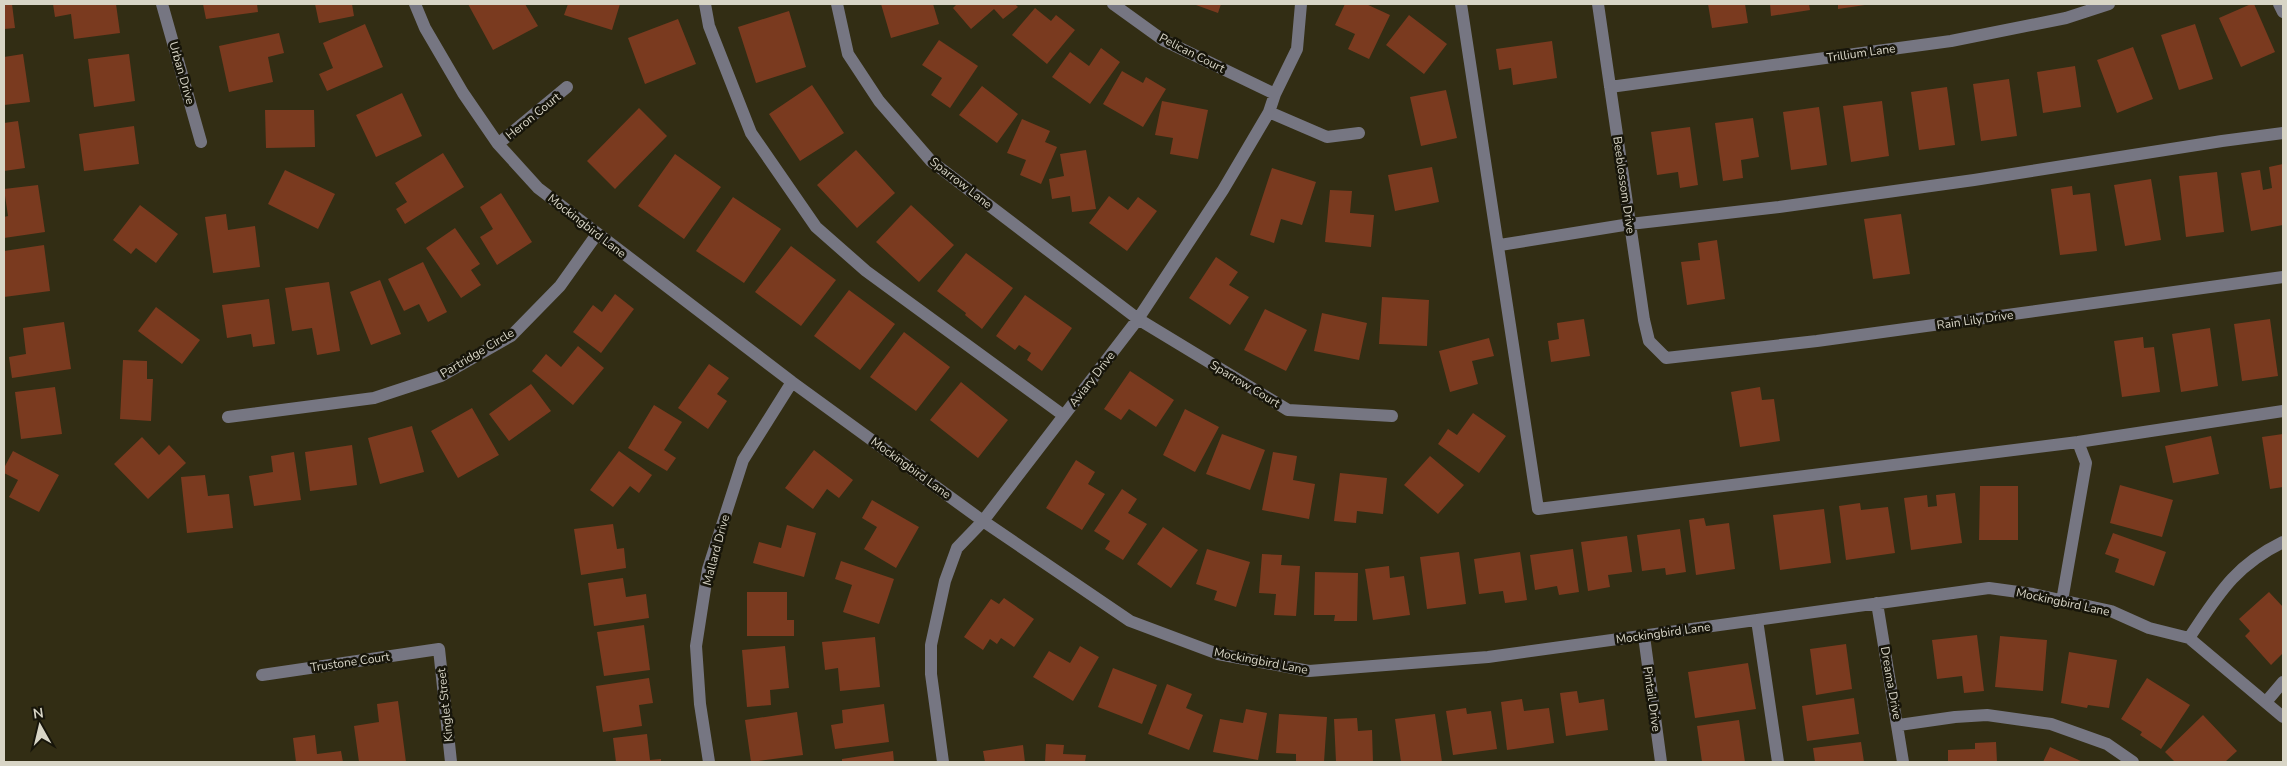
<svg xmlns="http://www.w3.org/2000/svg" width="2287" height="766" viewBox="0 0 2287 766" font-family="'Nunito Sans',sans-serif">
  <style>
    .building { fill: #7a3a1f }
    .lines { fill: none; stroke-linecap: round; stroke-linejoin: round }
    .minor { stroke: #767682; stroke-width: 12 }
    .labels { text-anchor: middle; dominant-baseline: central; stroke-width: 5; stroke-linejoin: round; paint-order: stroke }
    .street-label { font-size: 12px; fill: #d8d5c6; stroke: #17150a }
  </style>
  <rect width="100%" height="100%" fill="#322d14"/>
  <path class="building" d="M4,4H12L15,28L4,29Z
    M53,4H116L120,33L74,39L71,14L55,17Z
    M203,4H257L258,12L206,19Z
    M315,4H352L354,16L319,23Z
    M468,4H525L538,26L493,50Z
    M568,4H620L612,30L564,15Z
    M881,4H933L939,24L891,38Z
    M957,4H1015L1018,7L1003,19L994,9L971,29L953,8Z
    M1197,4H1221L1218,13L1196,5Z
    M1345,4H1366L1390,15L1369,59L1348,49L1355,34L1335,25Z
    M1708,4H1745L1748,23L1712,28Z
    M1770,4H1809L1810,10L1771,16Z
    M1838,4H1865V5L1838,9Z
    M2251,4H2254L2275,52L2241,67L2219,18Z
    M1035,8L1051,21L1056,15L1075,30L1047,64L1012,35Z
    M789,11L806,67L756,83L738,27Z
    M1409,15L1447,44L1424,74L1386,45Z
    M678,19L696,64L645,84L628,38Z
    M365,24L383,67L327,91L319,74L333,68L323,43Z
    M2195,24L2213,79L2179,90L2161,35Z
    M279,33L284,53L268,57L273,82L229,92L219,46Z
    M939,40L978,66L950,108L931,95L942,78L922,65Z
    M1552,41L1557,78L1513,85L1511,68L1499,70L1496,49Z
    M2133,47L2153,99L2117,113L2097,60Z
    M1101,48L1120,62L1090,104L1052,77L1070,52L1089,66Z
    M23,54L30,102L4,105V57Z
    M129,54L135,101L94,107L88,59Z
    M2075,66L2081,107L2043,113L2037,72Z
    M1122,71L1143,83L1146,77L1166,89L1143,127L1103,104Z
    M2009,79L2017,136L1981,141L1973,84Z
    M812,85L844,133L800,161L769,114Z
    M982,86L1018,114L997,143L959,115Z
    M1947,87L1955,145L1919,150L1911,92Z
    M1446,90L1457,138L1421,146L1410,97Z
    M402,93L422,136L376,157L356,115Z
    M1162,101L1208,110L1198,159L1170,154L1173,138L1155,135Z
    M1882,101L1889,156L1851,162L1843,106Z
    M1819,107L1827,165L1791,170L1783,112Z
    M639,108L667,136L615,189L587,161Z
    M265,110H314L315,147L266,148Z
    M1753,118L1759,157L1741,160L1743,178L1723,181L1715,123Z
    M1022,119L1050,131L1045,142L1057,147L1041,184L1020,175L1026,160L1007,153Z
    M18,121L25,168L4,171V123Z
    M134,126L139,164L84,171L79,134Z
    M1690,127L1698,185L1680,188L1678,172L1657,175L1651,132Z
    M856,150L895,193L857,228L817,185Z
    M1086,150L1096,209L1072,212L1070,196L1052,199L1049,179L1064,176L1060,154Z
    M443,153L464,187L405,224L396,209L407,202L395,183Z
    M675,154L721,187L684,239L638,206Z
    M2283,164V225L2251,231L2241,173L2260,170L2263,190L2272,188L2269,167Z
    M1432,167L1439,202L1395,211L1388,175Z
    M1272,168L1316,182L1302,225L1281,219L1274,243L1250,235Z
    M285,170L335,194L318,229L268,204Z
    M2217,172L2224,232L2186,237L2179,176Z
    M2151,179L2161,240L2125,246L2114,185Z
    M38,185L45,232L4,238V217L8,216L4,189Z
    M2072,186L2073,195L2090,193L2097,251L2060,255L2051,189Z
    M1330,190L1352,191L1350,213L1374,215L1371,247L1325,242Z
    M501,193L532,242L497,265L480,237L493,229L480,207Z
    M1109,196L1128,210L1138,197L1157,211L1127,251L1089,223Z
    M733,197L781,229L744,283L696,251Z
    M140,205L178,234L156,263L136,248L131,254L113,240Z
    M911,205L954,245L919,282L876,242Z
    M226,214L228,230L255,226L260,267L213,273L205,217Z
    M1901,214L1910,274L1873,279L1864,219Z
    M455,228L480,264L471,270L481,285L461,298L426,248Z
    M1717,240L1725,299L1687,305L1681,262L1700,260L1698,243Z
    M44,245L50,291L4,297V251Z
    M791,246L836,280L801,326L755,292Z
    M966,253L1013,288L982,329L965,315L966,313L937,291Z
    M1216,257L1238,272L1229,285L1249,297L1230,325L1189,298Z
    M423,262L447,312L428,322L419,304L404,311L388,279Z
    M380,280L401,334L371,345L350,292Z
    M329,282L340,351L317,355L312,328L292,331L285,288Z
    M849,290L895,324L860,370L814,336Z
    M615,294L634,309L601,353L573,332L593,305L602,312Z
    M1025,295L1072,328L1042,371L1027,360L1031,353L1019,345L1015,350L996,336Z
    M1382,297L1429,300L1427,346L1379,344Z
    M269,299L275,344L253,347L251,334L227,338L222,305Z
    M156,307L200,340L182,364L138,331Z
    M1265,309L1307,330L1286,371L1244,350Z
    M1322,313L1367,323L1359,360L1314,351Z
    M1584,319L1590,356L1551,362L1548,341L1559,339L1557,323Z
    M2270,319L2278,376L2242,381L2234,324Z
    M64,322L71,369L12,378L9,357L26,354L23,328Z
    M2210,328L2218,386L2181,392L2172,334Z
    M904,332L950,367L916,411L870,377Z
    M2143,337L2144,348L2154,347L2160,392L2122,397L2114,341Z
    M1489,338L1494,356L1472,361L1478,384L1450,392L1439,351Z
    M578,346L604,368L573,405L532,371L546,354L561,367Z
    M123,360L147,361V379H153L151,421L120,419Z
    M709,364L729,378L717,394L727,401L708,429L678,408Z
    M1130,371L1174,400L1156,427L1129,409L1121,420L1104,409Z
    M961,382L1008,420L978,458L930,420Z
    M531,384L551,411L509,441L489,414Z
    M55,387L62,434L21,439L15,392Z
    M1760,387L1762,400L1774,399L1780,441L1740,447L1731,392Z
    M654,405L682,422L664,450L676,458L667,471L628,448Z
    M472,408L499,455L458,478L431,431Z
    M1185,409L1219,427L1195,472L1163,455Z
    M1473,413L1506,436L1479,473L1438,444L1448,429L1457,435Z
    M412,426L424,472L380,484L368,438Z
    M1222,434L1265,450L1250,490L1206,474Z
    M2283,434V487L2270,489L2262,437Z
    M2211,436L2219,474L2173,483L2165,446Z
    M142,437L159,455L169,445L186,463L148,499L114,464Z
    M352,445L357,485L310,491L305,452Z
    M814,450L853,480L839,498L827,489L813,509L785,488Z
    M13,451L59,475L39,512L9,497L18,480L4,473V468Z
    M619,451L652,475L639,493L630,486L613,507L590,490Z
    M294,452L301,500L254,506L249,476L273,472L271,456Z
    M1273,452L1297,456L1293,480L1315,484L1309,519L1262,510Z
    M1430,456L1464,485L1438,514L1404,485Z
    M1076,460L1095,472L1088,484L1105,494L1082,530L1046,508Z
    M1340,473L1387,478L1383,514L1357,511L1356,523L1334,521Z
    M205,475L208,496L229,494L233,528L187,533L181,477Z
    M2120,485L2173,500L2162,537L2110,523Z
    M1980,486H2018V540H1979Z
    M1122,489L1137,499L1128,513L1147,524L1123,560L1105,549L1110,541L1094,531Z
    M1955,493L1962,543L1911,550L1904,498L1927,495L1928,507L1937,506L1936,495Z
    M872,500L919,527L896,568L864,549L877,527L862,518Z
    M1860,503L1861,510L1888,507L1895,553L1846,560L1839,506Z
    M1824,509L1831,563L1780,570L1773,515Z
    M1704,518L1706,526L1729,523L1735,569L1696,575L1689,520Z
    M613,524L617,549L624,548L626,568L581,575L574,529Z
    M787,525L816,533L804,577L753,563L759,542L781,548Z
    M1163,527L1198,550L1171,588L1137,564Z
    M1680,529L1686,572L1666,575L1665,568L1642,571L1637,535Z
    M2113,533L2166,552L2154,586L2115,572L2119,559L2105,554Z
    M1627,536L1632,572L1608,575L1610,587L1588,591L1581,542Z
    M1207,549L1250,562L1236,607L1214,600L1217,591L1196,584Z
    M1573,549L1579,592L1559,595L1557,586L1535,590L1530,555Z
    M1459,552L1466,604L1427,609L1420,557Z
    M1520,552L1527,600L1505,603L1503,591L1479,594L1474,559Z
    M1262,554L1282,555L1281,565L1300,566L1296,616L1274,615L1276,594L1259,593Z
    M841,561L894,579L879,624L843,612L852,585L835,579Z
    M1389,566L1390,578L1404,576L1410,615L1373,620L1365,569Z
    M1315,572L1358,573L1357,621H1334L1335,615H1314Z
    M623,578L626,597L646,594L649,618L594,626L588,583Z
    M747,592H787V620H794V636H747Z
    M2269,592L2283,607V653L2271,665L2245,636L2250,631L2239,619Z
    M1004,598L1034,619L1014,647L1001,638L997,644L990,639L983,650L964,637L991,599L999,604Z
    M644,625L650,670L604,676L597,632Z
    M1977,635L1984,691L1964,693L1962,676L1937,679L1932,640Z
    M2000,636L2047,640L2043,691L1995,687Z
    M875,637L880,687L840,691L838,668L825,670L822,642Z
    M1846,644L1852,689L1816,695L1810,649Z
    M785,646L789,688L770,690L771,705L747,707L742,650Z
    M1080,646L1099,657L1073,701L1033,677L1049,651L1070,663Z
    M2069,652L2117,660L2109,708L2088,705L2087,708L2061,703Z
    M1748,663L1756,709L1695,718L1688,672Z
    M1113,668L1157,685L1142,724L1098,707Z
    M649,678L653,703L639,705L642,726L603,732L596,686Z
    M2147,678L2190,705L2161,749L2140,735L2142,732L2121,719Z
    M1167,684L1192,694L1186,708L1203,715L1189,750L1148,734Z
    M1577,691L1579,703L1604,699L1608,730L1566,736L1560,693Z
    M1854,698L1859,734L1807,741L1802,706Z
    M1522,699L1524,711L1549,708L1554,743L1507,750L1501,702Z
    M398,701L406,762H359L354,726L379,722L377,704Z
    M884,704L889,742L835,749L831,725L843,723L842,710Z
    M1466,708L1467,714L1491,711L1497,749L1453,755L1446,711Z
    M1246,709L1267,713L1258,760L1213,752L1220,719L1243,723Z
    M797,712L803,755L751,762L745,720Z
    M1279,714L1327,717L1324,762H1296V754L1276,753Z
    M1435,714L1442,762H1401L1395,719Z
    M2203,715L2237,751L2225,762L2190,761L2175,762L2165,752Z
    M1357,718L1358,731L1372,730L1373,762H1336L1334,719Z
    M1739,720L1745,762H1702L1697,726Z
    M647,734L650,760L661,759V762H616L613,738Z
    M315,735L317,754L341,751L343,762H296L293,738Z
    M1861,742L1864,762H1815L1813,748Z
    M1996,742L1997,762H1948V750L1975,749V743Z
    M1046,744L1064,745L1063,754L1086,755L1085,762H1045Z
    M1023,745L1025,762H985L983,751Z
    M2050,747L2083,762H2043Z
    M893,751L894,762H842V759Z"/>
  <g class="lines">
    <path class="minor" d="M162,4L201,142
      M415,4L425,28L463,93L498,144L538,188L792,382L983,521L1130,621L1218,654L1309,671L1488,657L1989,588L2033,594L2111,611L2149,628L2189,638L2283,717
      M705,4L709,26L751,133L816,227L866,271L1063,415
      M837,4L848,54L879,101L931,161L1138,319L1288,410L1392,416
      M1113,4L1163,40L1275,94
      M1461,4L1538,509L2078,442L2283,411
      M1598,4L1644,320L1649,341L1666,358L1817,341L2283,277
      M2279,4L2283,12
      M1610,87L1951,41L2066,18L2109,4
      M1269,112L1327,137L1359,133
      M498,144L567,87
      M1500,245L1630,224L1779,207L1974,180L2222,141L2283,133
      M228,417L374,398L441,376L511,336L560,286L597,234
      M2062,601L2086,463L2078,442
      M1877,603L1903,762
      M1757,620L1778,762
      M1644,636L1661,762
      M2189,638C2218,595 2234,566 2283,542
      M262,675L439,649L451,762
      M2266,702L2283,682
      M1899,725L1955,717L1987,715L2051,724L2107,744L2133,762
      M709,762L700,704L696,646L708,569L743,460L792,382
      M943,762L931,674V645L945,581L957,548L983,521L1138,319L1223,190L1269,112L1275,94L1297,49L1301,4"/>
  </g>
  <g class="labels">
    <g class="street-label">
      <text transform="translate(1192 53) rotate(27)">Pelican Court</text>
      <text transform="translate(1861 53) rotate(-8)">Trillium Lane</text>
      <text transform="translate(182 73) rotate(74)">Urban Drive</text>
      <text transform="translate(533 116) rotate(-39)">Heron Court</text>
      <text transform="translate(961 183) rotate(38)">Sparrow Lane</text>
      <text transform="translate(1624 185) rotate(82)">Beeblossom Drive</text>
      <text transform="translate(587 226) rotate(38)">Mockingbird Lane</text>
      <text transform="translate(1975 320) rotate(-8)">Rain Lily Drive</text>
      <text transform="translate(477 353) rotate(-31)">Partridge Circle</text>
      <text transform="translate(1092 379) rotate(-52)">Aviary Drive</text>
      <text transform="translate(1245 384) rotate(31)">Sparrow Court</text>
      <text transform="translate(911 468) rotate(36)">Mockingbird Lane</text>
      <text transform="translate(716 550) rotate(-75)">Mallard Drive</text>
      <text transform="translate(2063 602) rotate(12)">Mockingbird Lane</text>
      <text transform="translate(1663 633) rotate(-8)">Mockingbird Lane</text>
      <text transform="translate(1261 661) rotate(11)">Mockingbird Lane</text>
      <text transform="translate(350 662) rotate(-8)">Trustone Court</text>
      <text transform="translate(1891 683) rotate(80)">Dreama Drive</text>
      <text transform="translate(1652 699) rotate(82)">Pintail Drive</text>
      <text transform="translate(445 705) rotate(-96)">Kinglet Street</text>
    </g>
  </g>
  <rect width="2287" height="766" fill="none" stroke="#d8d5c6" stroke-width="10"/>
  <g transform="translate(40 726) rotate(352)" stroke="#17150a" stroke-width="4" paint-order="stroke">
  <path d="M0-4L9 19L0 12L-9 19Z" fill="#d8d5c6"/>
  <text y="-8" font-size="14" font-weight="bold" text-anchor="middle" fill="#d8d5c6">N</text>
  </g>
</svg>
